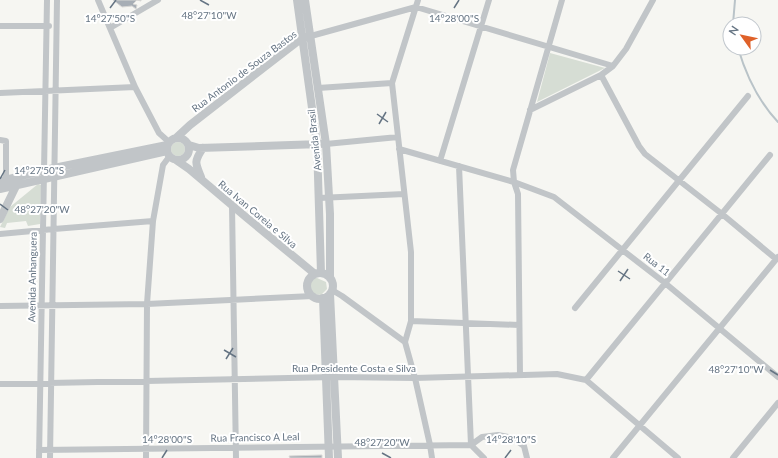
<svg xmlns="http://www.w3.org/2000/svg" width="778" height="458" viewBox="0 0 778 458" font-family="Lato,sans-serif">
  <style>
    .green { fill: #d6ddd4 }
    .lines { fill: none; stroke-linecap: round; stroke-linejoin: round }
    .stream { stroke: #b9c3c8; stroke-width: 2 }
    .building { fill: #a7aeb5; stroke: #d7d7d5 }
    .minor { stroke: #c1c5c8; stroke-width: 6 }
    .tertiary { stroke: #c1c5c8; stroke-width: 8 }
    .ticks { fill: none; stroke: #657483; stroke-width: 1.5 }
    .labels { text-anchor: middle; dominant-baseline: central; stroke-width: 4; stroke-linejoin: round; paint-order: stroke }
    .street-label { font-size: 10px; fill: #657483; stroke: #fff }
    .ticks-label { font-size: 10px; text-anchor: middle; fill: #657483; stroke: #fff; stroke-width: 4; stroke-linejoin: round; paint-order: stroke }
  </style>
  <rect width="100%" height="100%" fill="#f6f6f2"/>
  <path class="green" d="M550,53L605,68L537,102Z
    M171 149a7 7 0 1 1 14 0a7 7 0 1 1-14 0Z
    M38,184L41,185L40,224L28,226L26,221L7,223L5,228L0,227L10,207Z
    M311,278H317L326,282L327,289L321,295L313,294L311,291Z"/>
  <g class="lines">
    <path class="stream" d="M733,24L735,0
      M738,48C746,75 758,101 778,122"/>
  </g>
  <path class="building" d="M113,0H141V1L137,0L133,4L137,5L136,9L132,6L122,7Z
    M322,455V458H290L289,456Z"/>
  <g class="lines">
    <path class="minor" d="M98,0L135,87L159,133L169,142
      M0,26H49
      M110,28L158,0
      M311,36L416,7L613,66
      M601,75L639,146L645,154L722,214L776,259
      M318,88L392,83
      M0,93L135,87
      M530,110L601,75L613,66L626,49L653,0
      M0,140L6,141V180
      M326,144L398,137
      M399,149L514,182L554,197L665,283L778,377
      M440,161L489,0
      M459,166L471,445
      M319,198L404,194
      M232,206L236,458
      M0,234L54,229L153,221
      M332,290L342,296L405,342L415,378L430,445L432,458
      M0,306L147,304L313,296
      M575,308L748,96
      M411,321L519,325
      M405,342L411,321V252L392,83L418,0
      M520,375L518,194L514,182L513,170L562,0
      M586,380L770,155
      M0,384L335,377L415,378L557,374L586,380L678,458
      M471,445L482,437L498,435L513,438L524,446L527,458
      M471,445L484,458
      M39,450L471,445
      M39,458L47,0
      M50,458L57,0
      M146,458L147,304L153,221L163,165L169,157
      M613,458L778,257
      M733,458L778,403"/>
    <path class="tertiary" d="M297,0L317,144L321,273
      M305,0L326,144L330,214V278
      M167 149a11 11 0 1 1 22 0a11 11 0 1 1-22 0Z
      M176,138L190,125L302,38L306,37
      M189,145L199,148L321,144
      M176,160L189,169L247,218L315,274
      M201,177C195,163 194,161 203,148
      M0,181L54,168L167,145
      M0,189L167,151
      M0,219L17,184
      M307 286a13 13 0 1 1 26 0a13 13 0 1 1-26 0Z
      M330,294L338,458
      M323,298L329,458"/>
  </g>
  <path class="ticks" d="M200,0L209,5M110,8L116,0M454,8L459,0M377,114L388,122M379,124L386,112M0,179L5,170M0,204L8,210M618,271L630,279M620,281L628,269M224,350L236,357M226,359L233,348M770,370L778,375M382,453L391,458M162,458L167,450M505,458L511,450"/>
  <g class="labels">
    <g class="street-label">
      <text transform="translate(244 71) rotate(-37)">Rua Antonio de Souza Bastos</text>
      <text transform="translate(314 140) rotate(-96)">Avenida Brasil</text>
      <text transform="translate(258 214) rotate(40)">Rua Ivan Coreia e Silva</text>
      <text transform="translate(657 264) rotate(38)">Rua 11</text>
      <text transform="translate(32 277) rotate(-89)">Avenida Anhanguera</text>
      <text x="354" y="368">Rua Presidente Costa e Silva</text>
      <text transform="translate(255 437) rotate(-1)">Rua Francisco A Leal</text>
    </g>
  </g>
  <g class="ticks-label">
    <text x="209" y="19">48°27'10"W</text>
    <text x="454" y="22">14°28'00"S</text>
    <text x="110" y="22">14°27'50"S</text>
    <text x="39" y="174">14°27'50"S</text>
    <text x="42" y="213">48°27'20"W</text>
    <text x="736" y="373">48°27'10"W</text>
    <text x="167" y="443">14°28'00"S</text>
    <text x="511" y="443">14°28'10"S</text>
    <text x="382" y="446">48°27'20"W</text>
  </g>
  <g transform="translate(742 36) rotate(303)"><circle r="19" fill="#ffffff" stroke="#c1c7cd"/>
  <path d="M0-3L7 15L0 10L-7 15Z" fill="#df6129"/>
  <text y="-6" font-size="11" font-weight="bold" text-anchor="middle" fill="#657483">N</text>
  </g>
</svg>
